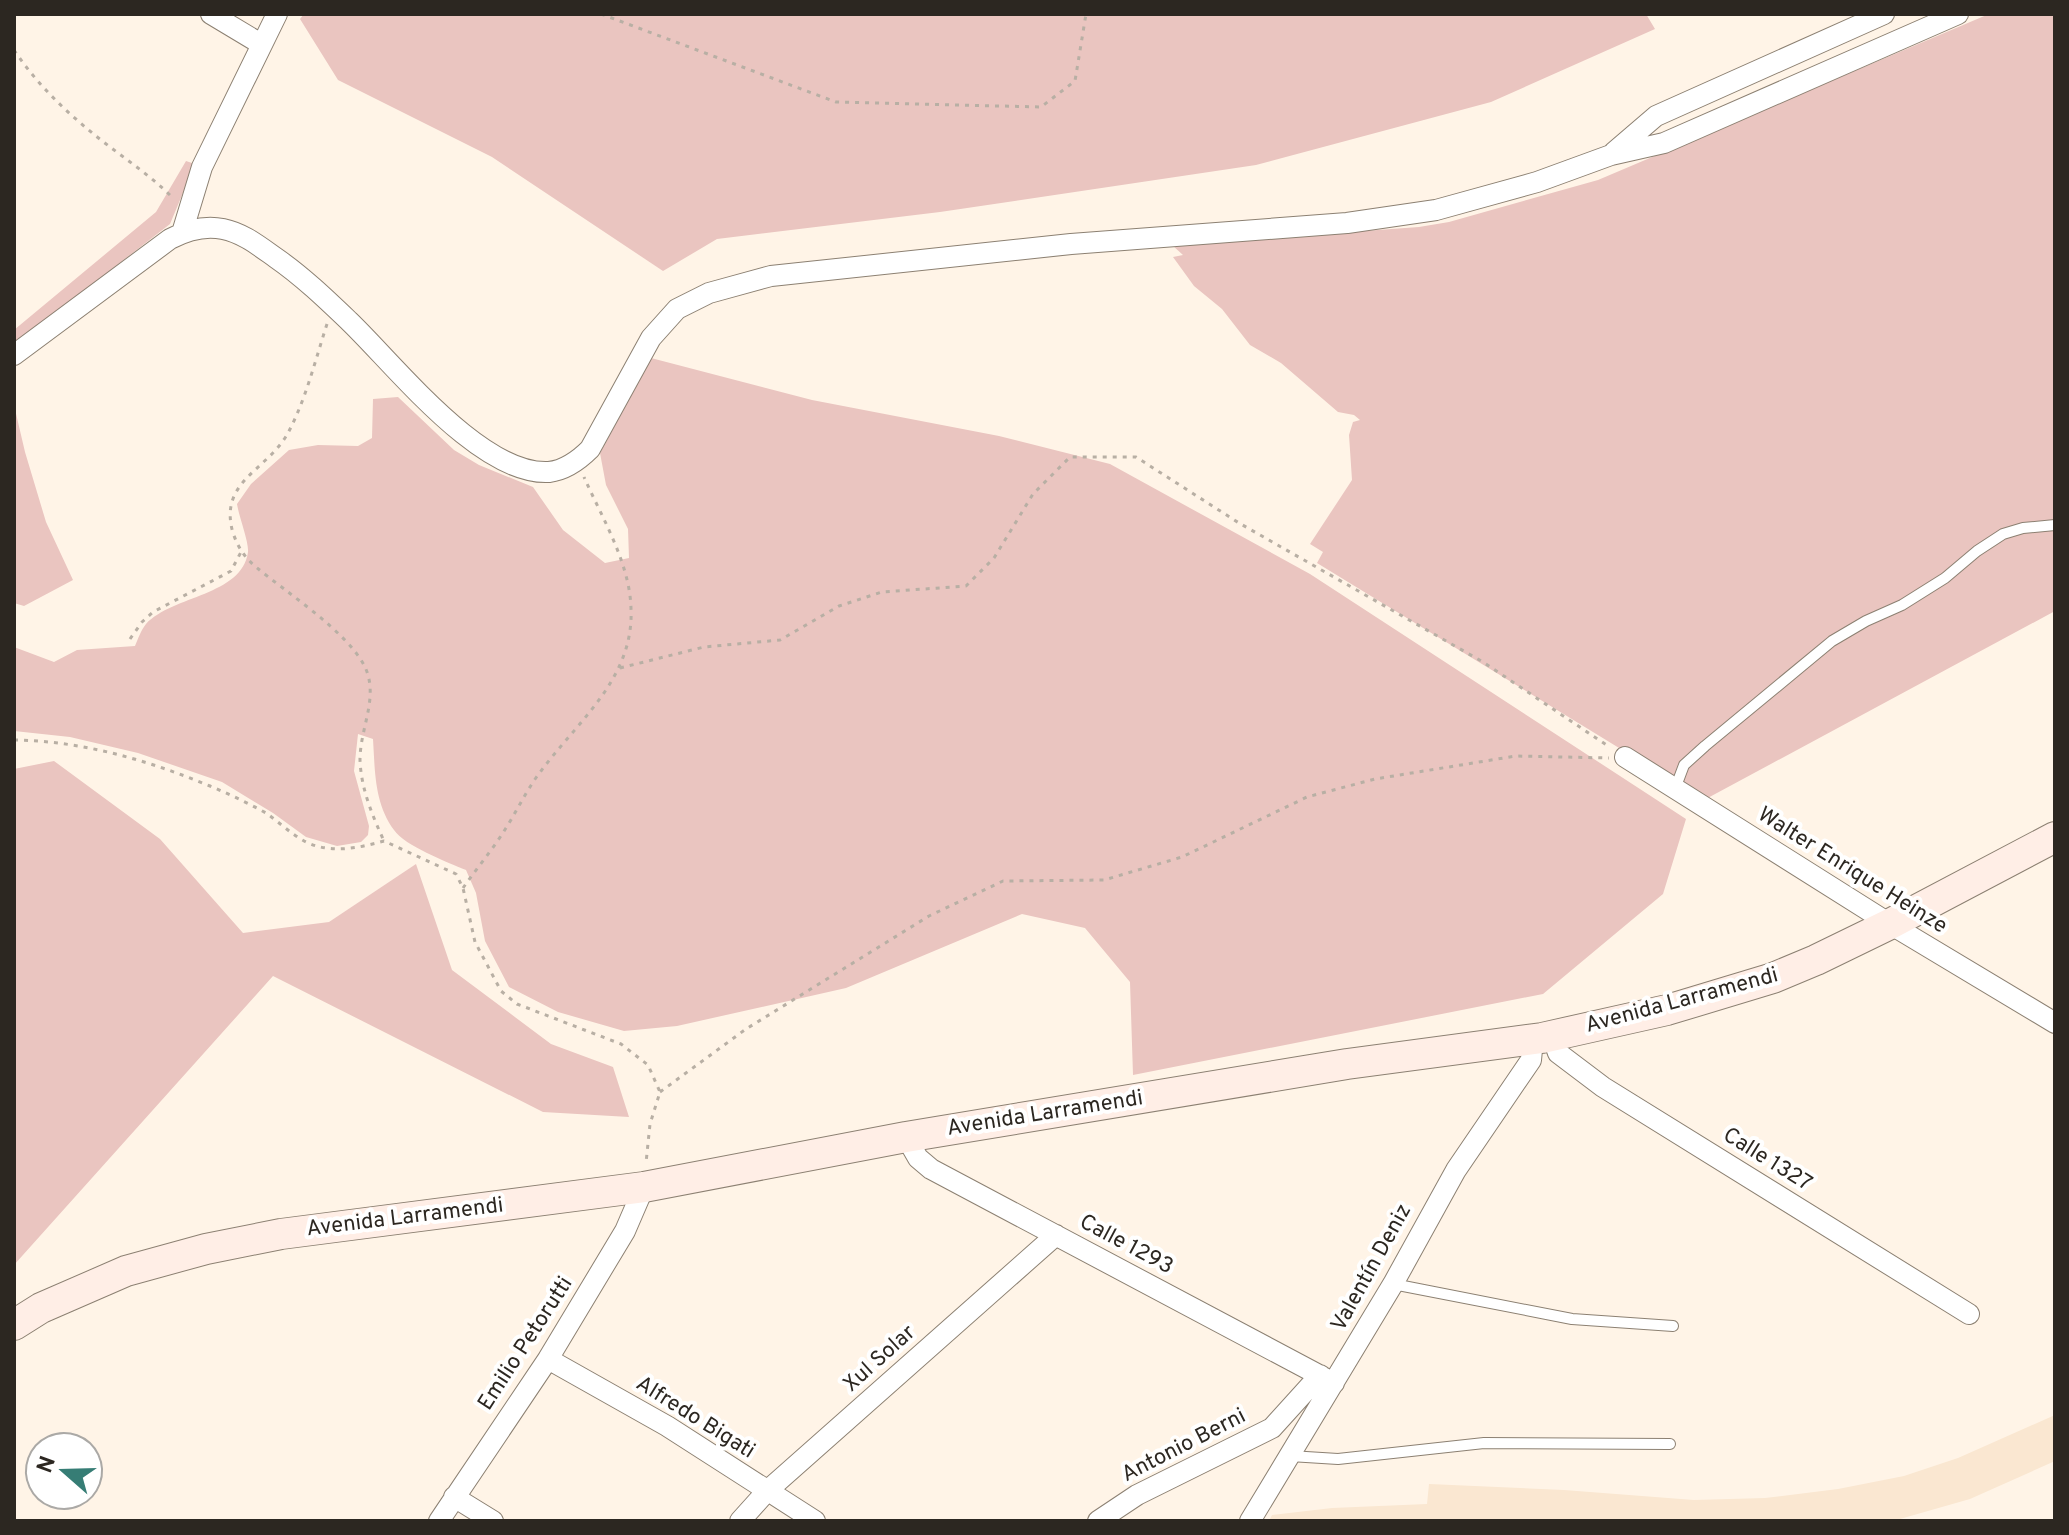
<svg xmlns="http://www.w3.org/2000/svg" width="2069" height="1535" viewBox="0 0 2069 1535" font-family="Overpass,sans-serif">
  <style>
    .built { fill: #fae7d1 }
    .green { fill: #eac5c0 }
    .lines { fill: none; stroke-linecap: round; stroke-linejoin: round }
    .lane-casing { stroke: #8c8072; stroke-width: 12 }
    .street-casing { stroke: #8c8072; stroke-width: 22 }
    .secondary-casing { stroke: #8c8072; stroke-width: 32 }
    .path { stroke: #b8afa4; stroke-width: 3; stroke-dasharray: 4 6; stroke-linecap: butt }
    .lane { stroke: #fff; stroke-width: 10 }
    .street { stroke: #fff; stroke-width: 20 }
    .secondary { stroke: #ffeee6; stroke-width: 30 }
    .labels { text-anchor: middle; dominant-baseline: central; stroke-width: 8; stroke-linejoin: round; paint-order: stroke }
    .street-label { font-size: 22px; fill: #2c2721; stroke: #fff }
  </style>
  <rect width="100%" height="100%" fill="#fff4e7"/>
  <path class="built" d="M2055,1415V1461L1970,1499L1893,1521H1269L1272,1515L1332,1508L1427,1504L1429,1484L1564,1490L1694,1500L1765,1498L1838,1489L1904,1476L1958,1458Z"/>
  <path class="green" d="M304,14H1646L1655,29L1491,102L1256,165L940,212L717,239L663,271L492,157L338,80L300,19Z
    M1989,14H2055V611L1704,800L1317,563L1323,552L1310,544L1352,480L1349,435L1353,422L1360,420L1354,415L1338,412L1281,363L1250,345L1222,309L1194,286L1173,257L1183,255L1172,245L1419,227L1449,222L1598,180Z
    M186,161L195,164L170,224L14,345V330L156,212Z
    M651,358L812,400L999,436L1110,464L1310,574L1686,819L1663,894L1543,994L1133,1075L1130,982L1085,928L1022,914L846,988L677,1026L624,1031L558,1012L509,987L485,941L476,893L466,870C447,862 405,846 394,830C374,803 375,770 373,739L358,734L354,771L369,826L368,835L361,842L337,846L306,837L273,813L222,782L138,753L70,737L14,731V647L54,662L77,650L135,646C138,639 141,630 146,624C173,595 242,596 248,552C249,542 239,517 237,504L251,484L289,450L318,445L358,446L372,438L373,399L398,397L454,450L479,465L533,487L563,530L605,563L629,558L628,529L606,485L600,453Z
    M14,405L25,452L46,522L73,580L24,606L14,603Z
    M54,761L160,839L243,933L329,922L416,864L452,970L551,1044L613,1067L629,1117L543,1112L273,976L14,1265V769Z"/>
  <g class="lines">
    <g class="lane-casing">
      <path id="lane" d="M1675,789L1684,765L1705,746L1832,641L1866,621L1902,605L1945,578L1977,551L2003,534L2023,528L2055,525
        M1393,1284L1572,1319L1673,1326
        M1290,1456L1338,1459L1484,1443L1670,1444"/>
    </g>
    <g class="street-casing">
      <path id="street" d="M211,14L261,44
        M1614,152L1656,116L1884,14
        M182,233L202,167L277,14
        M14,355L170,239C187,230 204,225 223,229C243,233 259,246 276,258C302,276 326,299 349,321C395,365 481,476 549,472C566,470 579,460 590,449L651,338L677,309L709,293L771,276L1071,244L1347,223L1436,210L1537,182L1611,155L1664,143L1958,14
        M1625,757L1890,924L2055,1023
        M1552,1036L1558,1053L1603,1087L1969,1314
        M906,1137L918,1158L931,1169L1334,1383
        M548,1359L667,1426L815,1521
        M454,1497L493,1521
        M439,1521L548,1359L625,1231L644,1187
        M740,1521L767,1491L1056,1235
        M1098,1521L1137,1495L1272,1428L1320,1375
        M1250,1521L1393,1284L1456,1170L1531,1060L1533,1039"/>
    </g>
    <g class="secondary-casing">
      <path id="secondary" d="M14,1325L41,1308L126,1271L206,1249L281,1234L644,1187L906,1137L1347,1064L1542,1038L1667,1010L1773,978L1816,960L1890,924L2055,837"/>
    </g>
    <path class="path" d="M601,14L836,102L1041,107L1075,81L1086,14
      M14,50C36,83 65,111 96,136C122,157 149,174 173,198
      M327,324C315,361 306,399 288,433C267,471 218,481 233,533C238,547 244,557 256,567C287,593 345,630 364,665C380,696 360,727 360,760C361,788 372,815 384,841
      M130,639L142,622L153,612L231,571L241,552
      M620,668L704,647L780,640L839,606L882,592L966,586L994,558L1033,494L1070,457H1136L1239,523L1483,662L1608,746
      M14,740C83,741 147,760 210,786C229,794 248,803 266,813C279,822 292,835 306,842C331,854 359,848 384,841L456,874L463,888L475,942L501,991L517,1004L621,1044L648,1065L660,1092L650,1124L646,1163
      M463,888C477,868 493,849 506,828C518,809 527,789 541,771C578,721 634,678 631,609C630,563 602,518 584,477
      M660,1092L746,1029L929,916L1003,881L1104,880L1182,857L1307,797L1375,779L1516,756L1609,758"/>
    <use href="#lane" class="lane"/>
    <use href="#street" class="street"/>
    <use href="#secondary" class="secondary"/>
  </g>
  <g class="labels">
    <g class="street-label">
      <text transform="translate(1852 871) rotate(32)">Walter Enrique Heinze</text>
      <text transform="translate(1682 1001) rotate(-15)">Avenida Larramendi</text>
      <text transform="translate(1045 1114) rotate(-9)">Avenida Larramendi</text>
      <text transform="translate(1767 1160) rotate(32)">Calle 1327</text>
      <text transform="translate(405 1218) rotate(-7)">Avenida Larramendi</text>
      <text transform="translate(1126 1245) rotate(28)">Calle 1293</text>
      <text transform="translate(1372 1268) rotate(-61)">Valentín Deniz</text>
      <text transform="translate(526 1344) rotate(-57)">Emilio Petorutti</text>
      <text transform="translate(880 1359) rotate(-42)">Xul Solar</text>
      <text transform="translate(695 1418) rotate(32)">Alfredo Bigati</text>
      <text transform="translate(1184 1446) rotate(-27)">Antonio Berni</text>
    </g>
  </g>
  <rect width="2069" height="1535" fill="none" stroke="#2c2721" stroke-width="32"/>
  <g transform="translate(64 1471) rotate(290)"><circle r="38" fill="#ffffff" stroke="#aba9a6" stroke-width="2"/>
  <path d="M0-6L14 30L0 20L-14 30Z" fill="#367d75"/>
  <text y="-12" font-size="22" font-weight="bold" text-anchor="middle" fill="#2c2721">N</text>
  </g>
</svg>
